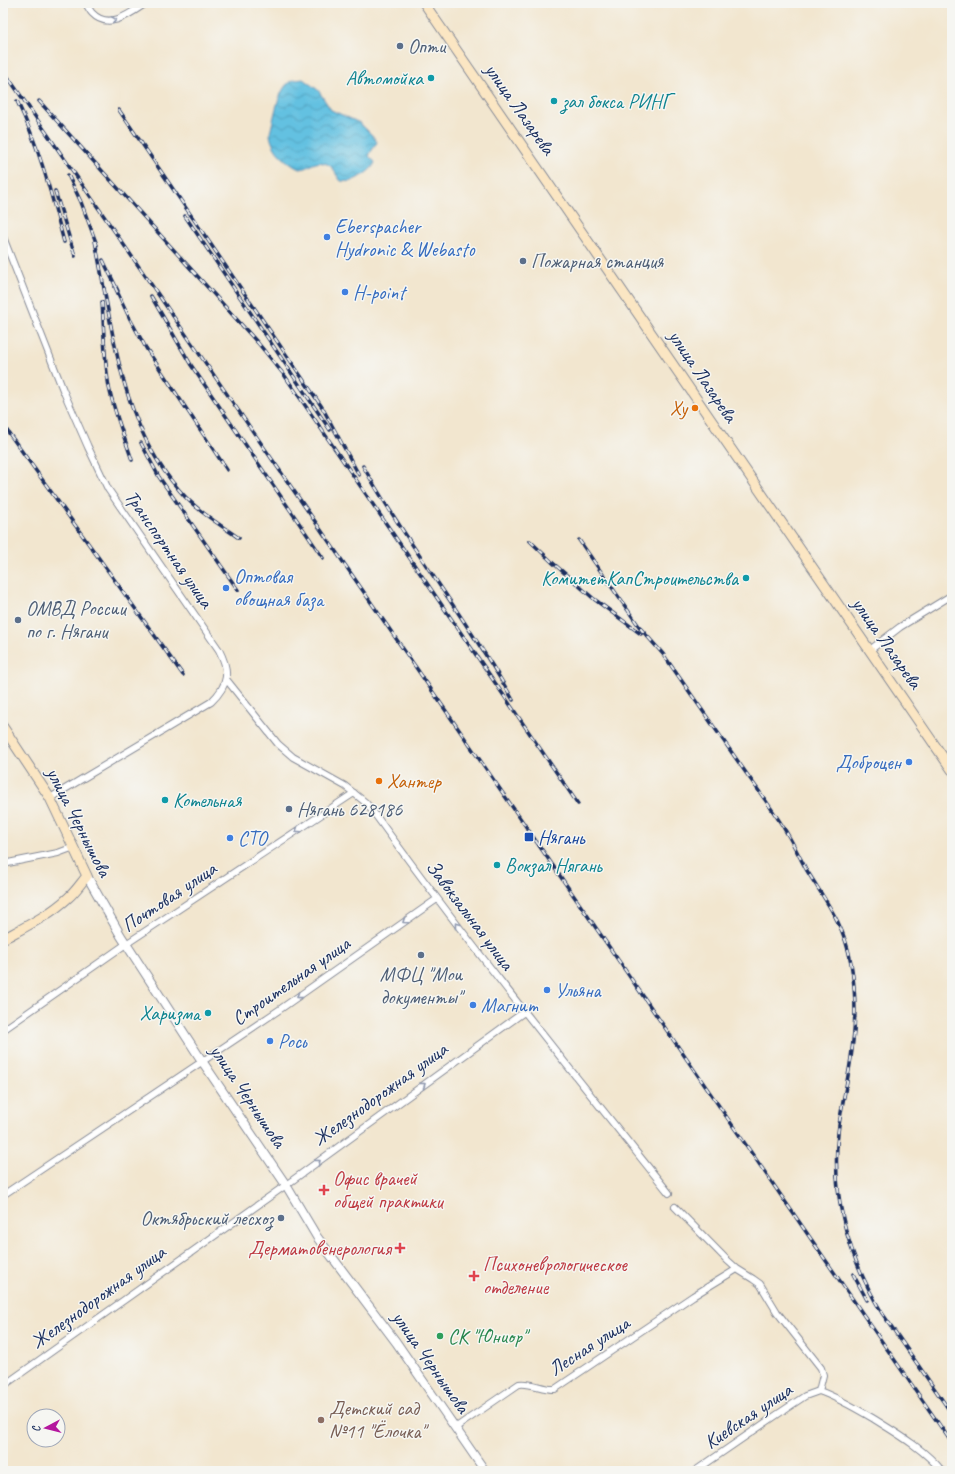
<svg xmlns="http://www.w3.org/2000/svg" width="955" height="1474" viewBox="0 0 955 1474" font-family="Caveat,sans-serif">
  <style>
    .water { fill: url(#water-waves); stroke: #3f78a0 }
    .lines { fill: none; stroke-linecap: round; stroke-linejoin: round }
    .minor-casing { stroke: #868a96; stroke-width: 8 }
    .tertiary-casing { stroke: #868a96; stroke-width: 10 }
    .secondary-casing { stroke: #868a96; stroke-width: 11 }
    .minor { stroke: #fff; stroke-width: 6 }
    .tertiary { stroke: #fff; stroke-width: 8 }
    .secondary { stroke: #fbe6c3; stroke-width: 9 }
    .rail-casing { stroke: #1b2f5e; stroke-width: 3.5 }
    .rail { stroke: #f6f6f2; stroke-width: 2; stroke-dasharray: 6; stroke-linecap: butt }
    .oneway { stroke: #8d97ae }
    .service-dot { fill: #5c6f8a; stroke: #f6f6f2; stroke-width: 1.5 }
    .culture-dot { fill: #0f9aa8; stroke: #f6f6f2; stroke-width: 1.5 }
    .shop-dot { fill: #3f7fe0; stroke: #f6f6f2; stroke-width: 1.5 }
    .food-dot { fill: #e8710a; stroke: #f6f6f2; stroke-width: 1.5 }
    .transit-dot { fill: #1a4fb4; stroke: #f6f6f2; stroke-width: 1.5 }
    .health-dot { fill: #e0444e; stroke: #f6f6f2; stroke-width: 1.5 }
    .leisure-dot { fill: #2e9e5b; stroke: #f6f6f2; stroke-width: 1.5 }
    .education-dot { fill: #8d6e63; stroke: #f6f6f2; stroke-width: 1.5 }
    .labels { text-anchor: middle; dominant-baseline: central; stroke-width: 3; stroke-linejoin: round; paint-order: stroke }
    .service-label { font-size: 20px; fill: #4e5e75; stroke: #f6f6f2; text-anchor: start }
    .culture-label { font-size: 20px; fill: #0d838f; stroke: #f6f6f2; text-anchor: end }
    .street-label { font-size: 20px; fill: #1b2f5e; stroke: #f6f6f2 }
    .shop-label { font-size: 20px; fill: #366cbe; stroke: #f6f6f2; text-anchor: start }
    .food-label { font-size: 20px; fill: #c56008; stroke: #f6f6f2; text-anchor: end }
    .transit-label { font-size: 20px; fill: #164399; stroke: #f6f6f2; text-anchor: start }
    .health-label { font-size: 20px; fill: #be3a42; stroke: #f6f6f2; text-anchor: start }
    .leisure-label { font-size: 20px; fill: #27864d; stroke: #f6f6f2; text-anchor: start }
    .education-label { font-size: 20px; fill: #785e54; stroke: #f6f6f2; text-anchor: start }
  </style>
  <defs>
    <pattern id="water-waves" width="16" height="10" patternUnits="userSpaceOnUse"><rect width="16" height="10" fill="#63c1e1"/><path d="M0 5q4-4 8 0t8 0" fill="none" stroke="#519dba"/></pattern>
  </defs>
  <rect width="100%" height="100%" fill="#f6f6f2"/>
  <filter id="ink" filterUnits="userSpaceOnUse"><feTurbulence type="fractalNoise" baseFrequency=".025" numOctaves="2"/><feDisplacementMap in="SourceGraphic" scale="8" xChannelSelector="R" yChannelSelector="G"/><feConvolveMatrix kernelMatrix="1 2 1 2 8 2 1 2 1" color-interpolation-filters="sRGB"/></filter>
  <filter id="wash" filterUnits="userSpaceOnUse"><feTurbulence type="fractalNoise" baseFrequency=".012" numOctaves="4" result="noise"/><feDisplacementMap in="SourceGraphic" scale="16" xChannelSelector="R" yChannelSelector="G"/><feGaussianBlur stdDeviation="0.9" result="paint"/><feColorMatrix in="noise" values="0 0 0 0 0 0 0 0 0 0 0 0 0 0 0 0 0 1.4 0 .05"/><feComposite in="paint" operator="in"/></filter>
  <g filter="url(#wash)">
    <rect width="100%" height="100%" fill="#f2e6cf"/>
    <path class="water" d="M303,79L318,90L331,110L360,123L372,135L377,142C375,147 371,150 369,156L375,162C373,170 359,178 351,181C348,182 345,181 341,181C336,176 334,167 327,164C315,159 311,167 301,169C296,170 279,155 276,150C273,145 270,139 270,133C274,119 278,88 291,81C294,79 299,80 303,79Z"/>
  </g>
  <g filter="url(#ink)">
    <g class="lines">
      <g class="minor-casing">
        <path id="minor" d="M85,3C88,6 90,11 92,13C109,31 131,13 146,3
          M3,237L63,390L88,447L108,489L219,650C230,671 229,685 211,702L50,798
          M870,650L900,627L952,595
          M226,679L278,744L293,757L345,786L365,802L374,813C468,943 569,1068 669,1193
          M3,864L58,853L74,847
          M3,1030L126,944L354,793
          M3,1195L279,1010L437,899
          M675,1207L727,1260L737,1269L753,1279L760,1284L777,1312L821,1368L823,1375L819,1391
          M3,1386L286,1185L524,1012
          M819,1391C839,1398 857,1409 874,1419C898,1434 924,1449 942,1471
          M455,1428L519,1384C531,1382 543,1390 555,1389L693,1296L737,1269
          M695,1471L778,1414L805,1396L819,1391"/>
      </g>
      <g class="tertiary-casing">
        <path id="tertiary" d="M87,876L121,936L202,1061L286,1185L317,1237L396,1342L485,1471"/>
      </g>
      <g class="secondary-casing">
        <path id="secondary" d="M424,3L952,770
          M3,727L50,798L87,876C81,883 76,891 69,897C50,915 25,927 3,939"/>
      </g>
      <use href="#minor" class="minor"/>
      <use href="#tertiary" class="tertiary"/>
      <use href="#secondary" class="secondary"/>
      <g class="rail-casing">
        <path id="rail" d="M3,70L952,1443
          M17,101C39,146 51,193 64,242
          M39,101L258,343L285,376L578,804
          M119,110L322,407L359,475
          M68,175L81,202L97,245
          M55,191L75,256
          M185,216L330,430
          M95,241C113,327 119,422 180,491C196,510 219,524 239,538
          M103,260L118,291
          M115,287L130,319L146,348L227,470
          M151,296L191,365L323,558
          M102,302C104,330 104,359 109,387C114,412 124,436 132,460
          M3,425L183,675
          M141,443L159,477L238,590
          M363,466C409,547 467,619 513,700
          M579,540L643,632
          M530,541L553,563L594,599L641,634
          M640,628L663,654C690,693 717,731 744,770C758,790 773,810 785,830C793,843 799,856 806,869C826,902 844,923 851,963C856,992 856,1022 852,1050C849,1078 841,1105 838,1133C831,1197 849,1258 882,1313L952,1414
          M853,1274L867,1300"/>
      </g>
      <use href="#rail" class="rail"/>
    </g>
    <defs><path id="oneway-chevron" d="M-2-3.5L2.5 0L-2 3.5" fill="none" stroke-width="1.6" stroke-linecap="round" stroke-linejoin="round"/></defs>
    <g class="oneway">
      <use href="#oneway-chevron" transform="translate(114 20) rotate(-9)"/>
      <use href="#oneway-chevron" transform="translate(298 830) rotate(146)"/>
      <use href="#oneway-chevron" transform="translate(405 921) rotate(145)"/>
      <use href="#oneway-chevron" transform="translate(457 925) rotate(-127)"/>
      <use href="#oneway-chevron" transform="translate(299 996) rotate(144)"/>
      <use href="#oneway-chevron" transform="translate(423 1085) rotate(-36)"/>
      <use href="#oneway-chevron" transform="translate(318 1162) rotate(-36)"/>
    </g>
  </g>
  <g class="service-dot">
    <circle cx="400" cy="46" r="4"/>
    <circle cx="523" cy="261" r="4"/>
    <circle cx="18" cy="620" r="4"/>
    <circle cx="289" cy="809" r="4"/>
    <circle cx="421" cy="955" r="4"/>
    <circle cx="281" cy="1218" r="4"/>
  </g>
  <g class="culture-dot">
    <circle cx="431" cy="78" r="4"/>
    <circle cx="554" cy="101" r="4"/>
    <circle cx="746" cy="578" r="4"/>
    <circle cx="165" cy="800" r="4"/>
    <circle cx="497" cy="865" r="4"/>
    <circle cx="208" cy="1013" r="4"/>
  </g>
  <g class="shop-dot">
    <circle cx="327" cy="237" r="4"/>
    <circle cx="345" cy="292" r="4"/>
    <circle cx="226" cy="588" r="4"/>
    <circle cx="909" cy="762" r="4"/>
    <circle cx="230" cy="838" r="4"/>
    <circle cx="547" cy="990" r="4"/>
    <circle cx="473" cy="1005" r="4"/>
    <circle cx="270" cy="1041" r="4"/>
  </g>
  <g class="food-dot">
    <circle cx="695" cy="408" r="4"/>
    <circle cx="379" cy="781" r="4"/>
  </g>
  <rect class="transit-dot" x="524" y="832" width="10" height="10" rx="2"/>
  <g class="health-dot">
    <path d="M322 1184h4v4h4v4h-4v4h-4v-4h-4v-4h4z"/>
    <path d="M398 1242h4v4h4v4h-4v4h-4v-4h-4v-4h4z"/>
    <path d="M472 1270h4v4h4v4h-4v4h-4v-4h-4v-4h4z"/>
  </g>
  <circle class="leisure-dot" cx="440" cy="1336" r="4"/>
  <circle class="education-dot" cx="321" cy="1420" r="4"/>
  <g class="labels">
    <g class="service-label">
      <text x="408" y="46">Опти</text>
      <text x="531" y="261">Пожарная станция</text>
      <text x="26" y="608">ОМВД России<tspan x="26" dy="23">по г. Нягани</tspan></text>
      <text x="297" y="809">Нягань 628186</text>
      <text x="421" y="974" text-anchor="middle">МФЦ "Мои<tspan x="421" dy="23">документы"</tspan></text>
      <text x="273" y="1218" text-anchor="end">Октябрьский лесхоз</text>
    </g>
    <g class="culture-label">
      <text x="423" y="78">Автомойка</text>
      <text x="562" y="101" text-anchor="start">зал бокса РИНГ</text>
      <text x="738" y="578">КомитетКапСтроительства</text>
      <text x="173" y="800" text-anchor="start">Котельная</text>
      <text x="505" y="865" text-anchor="start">Вокзал Нягань</text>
      <text x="200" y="1013">Харизма</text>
    </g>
    <g class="street-label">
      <text transform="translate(520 109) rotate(55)">улица Лазарева</text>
      <text transform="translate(703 376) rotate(56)">улица Лазарева</text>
      <text transform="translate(169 549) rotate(55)">Транспортная улица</text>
      <text transform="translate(887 643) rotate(55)">улица Лазарева</text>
      <text transform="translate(79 822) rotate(63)">улица Чернышова</text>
      <text transform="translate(169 897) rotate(-34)">Почтовая улица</text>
      <text transform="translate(470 915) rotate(53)">Завокзальная улица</text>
      <text transform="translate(291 981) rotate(-35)">Строительная улица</text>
      <text transform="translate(380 1094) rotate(-36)">Железнодорожная улица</text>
      <text transform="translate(248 1096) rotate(56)">улица Чернышова</text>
      <text transform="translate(98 1297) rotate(-36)">Железнодорожная улица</text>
      <text transform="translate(589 1346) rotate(-33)">Лесная улица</text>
      <text transform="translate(431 1362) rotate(55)">улица Чернышова</text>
      <text transform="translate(748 1416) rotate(-34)">Киевская улица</text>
    </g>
    <g class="shop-label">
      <text x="335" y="226">Eberspacher<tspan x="335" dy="23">Hydronic &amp; Webasto</tspan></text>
      <text x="353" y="292">H-point</text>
      <text x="234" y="576">Оптовая<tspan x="234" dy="23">овощная база</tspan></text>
      <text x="901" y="762" text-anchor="end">Доброцен</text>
      <text x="238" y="838">СТО</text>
      <text x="555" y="990">Ульяна</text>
      <text x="481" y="1005">Магнит</text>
      <text x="278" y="1041">Рось</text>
    </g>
    <g class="food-label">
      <text x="687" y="408">Xy</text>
      <text x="387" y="781" text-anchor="start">Хантер</text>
    </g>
    <g class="transit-label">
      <text x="538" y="837">Нягань</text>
    </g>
    <g class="health-label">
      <text x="333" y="1178">Офис врачей<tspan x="333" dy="23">общей практики</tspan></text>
      <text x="391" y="1248" text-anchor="end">Дерматовенерология</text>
      <text x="483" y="1264">Психоневрологическое<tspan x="483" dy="23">отделение</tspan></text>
    </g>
    <g class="leisure-label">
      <text x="448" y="1336">СК "Юниор"</text>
    </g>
    <g class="education-label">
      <text x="329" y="1408">Детский сад<tspan x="329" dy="23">№11 "Ёлочка"</tspan></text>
    </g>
  </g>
  <rect width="955" height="1474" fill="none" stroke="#f6f6f2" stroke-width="16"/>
  <g transform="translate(46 1428) rotate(263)"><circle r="19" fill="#f6f6f2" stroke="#9ea6b7"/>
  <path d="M0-3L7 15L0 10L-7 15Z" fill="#b5179e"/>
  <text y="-6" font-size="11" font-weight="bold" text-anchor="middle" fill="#1b2f5e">С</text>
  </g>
</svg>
